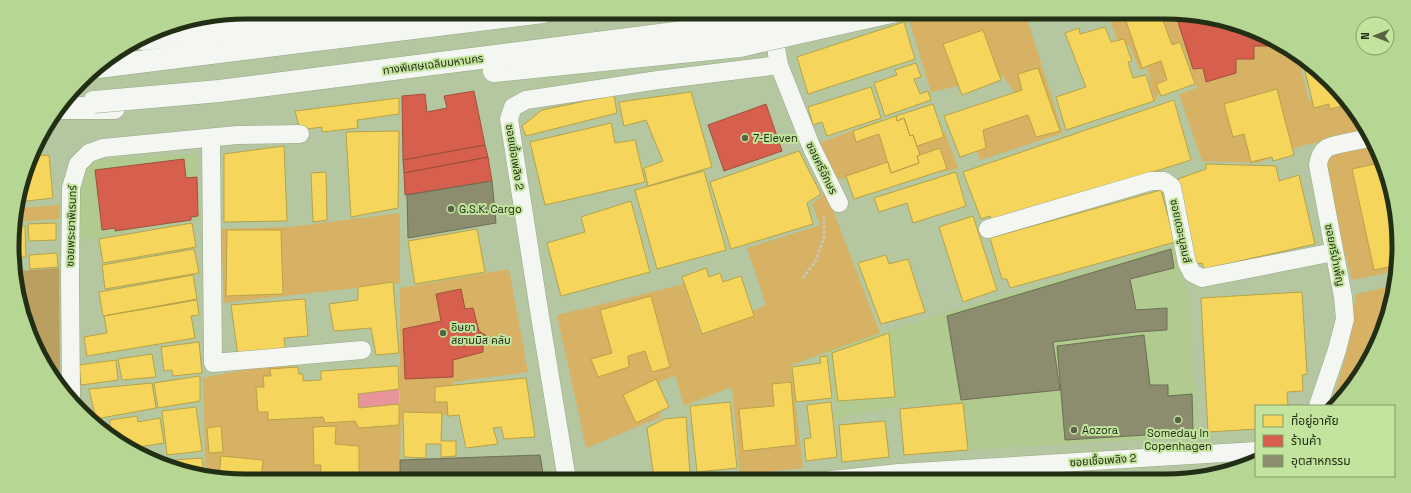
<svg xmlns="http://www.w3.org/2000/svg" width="1411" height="493" viewBox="0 0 1411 493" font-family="'Space Grotesk','Noto Sans Thai',sans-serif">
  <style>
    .built { fill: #b0ca8f }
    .green { fill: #d7b265 }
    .forest { fill: #bb9f60 }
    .water { fill: #e7959b }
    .homes { fill: #f6d55c; stroke: #b7a346 }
    .shops { fill: #d6604d; stroke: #a0513c }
    .industry { fill: #8c8c6e; stroke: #6c7053 }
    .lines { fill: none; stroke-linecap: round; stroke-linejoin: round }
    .minor-casing { stroke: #99a789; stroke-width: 19 }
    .tertiary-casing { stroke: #99a789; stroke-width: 23 }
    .motorway-casing { stroke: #99a789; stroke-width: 23 }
    .path { stroke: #c4cabe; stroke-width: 2.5; stroke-dasharray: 3 2; stroke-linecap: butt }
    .minor { stroke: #f4f7f1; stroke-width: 18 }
    .tertiary { stroke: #f4f7f1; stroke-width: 22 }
    .motorway { stroke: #f4f7f1; stroke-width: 22 }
    .motorway-bridge-casing { stroke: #99a789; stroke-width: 23; stroke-linecap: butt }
    .motorway-bridge { stroke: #f4f7f1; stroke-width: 22 }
    .poi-dot { fill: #566445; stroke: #c3e49e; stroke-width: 1.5 }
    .labels { text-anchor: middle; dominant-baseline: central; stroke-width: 4; stroke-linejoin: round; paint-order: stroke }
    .street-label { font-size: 11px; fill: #232f14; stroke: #c3e49e }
    .poi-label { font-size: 11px; fill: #232f14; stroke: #c3e49e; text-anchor: start }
    .rim { fill: none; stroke: #232f14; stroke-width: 5 }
  </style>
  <rect width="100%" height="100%" fill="#b5c7a0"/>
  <path class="built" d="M197,154L199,219L77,241L76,186L89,160Z
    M1174,244L1189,296L1198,436L968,450L963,403L899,406L836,419L829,351L880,333Z"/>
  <path class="green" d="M924,12H1025L1063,133L980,160L969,131L1017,96L1003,76L931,92L908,17Z
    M1057,12H1098L1080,17L1060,16Z
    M1107,12H1165L1225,20L1301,58L1299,59L1309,102L1325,80L1368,131L1301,146L1258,163L1202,161L1179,94L1197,88L1181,41L1155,102L1147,68L1139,70L1130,46L1118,43Z
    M878,121L887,146L945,132L958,168L948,171L837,179L817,144Z
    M1373,145L1386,184L1393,272L1352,280L1324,173L1327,156Z
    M824,194L833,210L880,333L791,365L803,468L740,475L732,387L684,406L675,375L652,386L661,417L586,448L557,315L684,284L699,330L748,313L766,305L747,248L820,225L812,204Z
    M60,205V219L14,222V216L17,208Z
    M400,213V283L224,303L221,229L290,227Z
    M509,269L528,372L453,382V414L401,419L400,481H247L207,476L205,453L203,378L289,361L310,401L359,412L400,411V288Z
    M1392,286L1391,307L1367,364L1333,406H1331L1345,359L1356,294Z"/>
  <path class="forest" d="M59,268L60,386L52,377L20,307L18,271Z"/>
  <path class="water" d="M399,389V404L359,408L358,394Z"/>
  <path class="homes" d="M1123,12H1160L1172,45L1180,42L1195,84L1161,96L1156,84L1167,80L1161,61L1142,68Z
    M904,22L915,59L808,94L797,57Z
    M1105,27L1111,42L1124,39L1132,61L1128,62L1133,78L1146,75L1154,101L1066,130L1056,97L1086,87L1065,33L1079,28L1080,34Z
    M983,30L1001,80L962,95L943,44Z
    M1303,58L1307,60L1346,105L1330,109L1329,104L1314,108L1302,59Z
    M916,63L921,77L914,79L920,94L928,91L931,100L885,116L874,83L897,75L895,70Z
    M1038,68L1060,131L1036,137L1028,115L983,130L986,148L960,157L944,116L1022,90L1018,74Z
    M871,87L881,118L827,136L822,122L813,125L808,107Z
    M1277,89L1294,155L1273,161L1272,157L1251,162L1244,134L1233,137L1224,104Z
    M691,92L712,167L648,186L644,168L663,161L646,120L624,126L619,102Z
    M614,95L617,113L526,136L522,126L542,110Z
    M399,98V114L357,120L358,128L322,132V127L300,130L295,111Z
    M1174,100L1191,160L992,222L990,216L981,219L963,172Z
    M933,104L944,137L917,146L913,135L910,136L904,118L897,121L896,116Z
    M896,116L897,121L904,118L910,136L913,135L920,155L917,156L919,163L891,173L879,134L856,142L853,131Z
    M611,123L615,143L635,140L645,182L545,205L530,142Z
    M399,131L398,208L351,217L346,132Z
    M284,146L287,221L224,222V154Z
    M940,148L947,169L854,199L846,176L888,162L891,173L919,163L917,156Z
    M799,151L821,194L807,203L813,224L731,249L710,182Z
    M49,155L53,198L18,202L32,156Z
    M1379,163L1397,216L1394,266L1374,270L1352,169Z
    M1206,164L1276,166L1279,181L1299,175L1315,244L1204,269L1202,263L1195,264L1178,179L1206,169Z
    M704,171L726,250L657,269L635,190Z
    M326,172L327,220L313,222L311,173Z
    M956,172L966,206L913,223L907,203L879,212L874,198Z
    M1161,190L1175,242L1010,288L1007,279H1002L990,238Z
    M631,201L650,272L561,296L547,243L585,232L581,217Z
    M973,216L997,290L963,302L939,227Z
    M56,223V240L29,241L28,224Z
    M192,223L196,247L103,263L99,239Z
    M15,226H25L26,257H17Z
    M477,229L485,272L415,284L408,241Z
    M227,230H281L283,294L226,296Z
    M194,249L199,273L105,289L102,265Z
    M57,253L58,267L30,269L29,255Z
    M886,255L889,264L908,259L925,312L881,324L858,263Z
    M706,268L709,277L720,273L723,282L741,276L754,316L702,334L682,277Z
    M193,275L197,299L103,316L99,292Z
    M393,282L399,353L376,355L371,328L334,331L329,304L358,300V287Z
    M1302,292L1307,374L1302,375L1303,391L1287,392L1288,406H1256V429L1208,432L1201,298Z
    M651,296L670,367L652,372L645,351L628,356L629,367L598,377L591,359L612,353L600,310Z
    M305,299L308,336L284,338L286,352L238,356L231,305Z
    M197,300L199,315L191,316L195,338L87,356L84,337L107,333L104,316Z
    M889,333L895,397L838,401L832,353Z
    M199,342L202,373L173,376L172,370L164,371L161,347Z
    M152,354L156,377L122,380L118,359Z
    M827,356L832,398L796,402L792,367L821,363L820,357Z
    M116,360L118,380L81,385L79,365Z
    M398,366L399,389L358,394L359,408L399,404V425L359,428L355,421L325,423L323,417L268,420V412H258L256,387H264L263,376H271L270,369L298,367L299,374H303V381L321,380V371Z
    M200,376V401L158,408L154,383Z
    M526,378L535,437L504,439L501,427L493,428L498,444L466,448L459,415L448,416L447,402H435V387Z
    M656,379L669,407L636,423L623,395Z
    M791,382L796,445L743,451L739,409L774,406L772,384Z
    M152,383L156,408L96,419L89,389Z
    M730,402L737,468L697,472L690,406Z
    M831,402L837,457L806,461L804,439L811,438L807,405Z
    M963,403L968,450L904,455L900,409Z
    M196,407L202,451L167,455L162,411Z
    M403,412L442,413L441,441H456V456L441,457V444H426V458L404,457Z
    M137,416L138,422L160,418L164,443L132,448L116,441L106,431L110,430V420Z
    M686,417L690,475L654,478L647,428L664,419Z
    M885,421L889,457L842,462L839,425Z
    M221,426L223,452L209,453L207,428Z
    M336,426L335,444L359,446V481H320L321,465H314L313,427Z
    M221,456L263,460L261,481H246L219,477Z
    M202,458L204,475L186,473L160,461Z
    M1213,474L1195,479H1117Z"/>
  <path class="shops" d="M1203,17L1225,20L1270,42V46H1254V59H1236V73L1206,82L1203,68L1193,69L1178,22Z
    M474,91L485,145L403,160L402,96L425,94L427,112L447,108L444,96Z
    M766,104L782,151L724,171L708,125Z
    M485,145L488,157L404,173L403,160Z
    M488,157L492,181L405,195L404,173Z
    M184,159L186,178L197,177L198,216L191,217V220L115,231V228L102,230L95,170Z
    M461,289L465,309L473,308L479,331L487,336V343L483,347V352L453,360V377L405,379L403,329L441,321L436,294Z"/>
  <path class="industry" d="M492,181L496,223L408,238L407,195Z
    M1171,249L1174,268L1130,279L1136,310L1167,308V330L1136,332L1053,342L1060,390L961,400L947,316Z
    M1144,335L1150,385H1168V396L1192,394L1193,432L1065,440L1057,346Z
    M540,455L544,480L400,481V460Z"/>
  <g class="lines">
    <g class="minor-casing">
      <path id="minor" d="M779,65L811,146L839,203
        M211,138L213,363L362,350
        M988,229L1151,181H1164L1172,187L1187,263L1192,273L1202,278L1334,252
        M71,396L70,276L71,188L78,164L89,153L103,148L237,135L300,134
        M1318,406L1337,350L1345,319L1343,297L1318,165C1319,158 1321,152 1327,148C1335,144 1360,140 1370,138
        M567,480L539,310L509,119L513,107L526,100L658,80L779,65L772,25
        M831,480L899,473L1256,451"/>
    </g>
    <g class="tertiary-casing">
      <path id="tertiary" d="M143,39L422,12"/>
    </g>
    <g class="motorway-casing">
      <path id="motorway" d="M98,67L543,12
        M63,108H114"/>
    </g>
    <path class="path" d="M803,278L816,260L824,238V215"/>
    <use href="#minor" class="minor"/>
    <use href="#tertiary" class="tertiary"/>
    <use href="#motorway" class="motorway"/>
    <g class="motorway-bridge-casing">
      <path id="motorway-bridge" d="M494,71L740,46L891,12
        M94,102L219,91L472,59L746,24L797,12"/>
    </g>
    <use href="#motorway-bridge" class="motorway-bridge"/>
  </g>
  <g class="poi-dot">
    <circle cx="745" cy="138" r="4"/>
    <circle cx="451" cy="209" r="4"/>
    <circle cx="443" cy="333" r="4"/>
    <circle cx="1178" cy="420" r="4"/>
    <circle cx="1074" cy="430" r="4"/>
  </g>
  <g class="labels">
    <g class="street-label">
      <text transform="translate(433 64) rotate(-7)">ทางพิเศษเฉลิมมหานคร</text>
      <text transform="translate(515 157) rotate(81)">ซอยเชื้อเพลิง 2</text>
      <text transform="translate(822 168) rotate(64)">ซอยศรีอักษร</text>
      <text transform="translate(71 226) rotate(-88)">ซอยพระยาพิเรนทร์</text>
      <text transform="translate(1181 231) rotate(78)">ซอยเดอะบูลมส์</text>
      <text transform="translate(1335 255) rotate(79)">ซอยศรีบำเพ็ญ</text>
      <text transform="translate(1103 460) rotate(-4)">ซอยเชื้อเพลิง 2</text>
    </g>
    <g class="poi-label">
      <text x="753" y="138">7-Eleven</text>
      <text x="459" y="209">G.S.K. Cargo</text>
      <text x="451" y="327">อิษยา<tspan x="451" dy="13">สยามมิส คลับ</tspan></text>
      <text x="1082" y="430">Aozora</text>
      <text x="1178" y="433" text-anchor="middle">Someday In<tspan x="1178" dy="13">Copenhagen</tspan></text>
    </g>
  </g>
  <path d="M0 0H1411V493H0ZM246 19H1165A227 227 0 0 1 1392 246V247A227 227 0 0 1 1165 474H246A227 227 0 0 1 19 247V246A227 227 0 0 1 246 19Z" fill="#b6d693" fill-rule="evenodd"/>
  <path class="rim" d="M246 19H1165A227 227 0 0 1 1392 246V247A227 227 0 0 1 1165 474H246A227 227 0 0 1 19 247V246A227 227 0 0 1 246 19Z"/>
  <rect x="1255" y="405" width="140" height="72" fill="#c3e49e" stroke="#839c67"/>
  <rect x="1263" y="415" width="20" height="12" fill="#f6d55c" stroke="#839c67"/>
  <text x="1291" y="425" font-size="12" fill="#232f14">ที่อยู่อาศัย</text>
  <rect x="1263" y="435" width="20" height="12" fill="#d6604d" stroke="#839c67"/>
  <text x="1291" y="445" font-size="12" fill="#232f14">ร้านค้า</text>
  <rect x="1263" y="455" width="20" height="12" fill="#8c8c6e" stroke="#839c67"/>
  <text x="1291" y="465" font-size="12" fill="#232f14">อุตสาหกรรม</text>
  <g transform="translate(1375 36) rotate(270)"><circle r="19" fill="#c3e49e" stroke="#839c67"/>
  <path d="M0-3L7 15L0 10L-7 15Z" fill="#566445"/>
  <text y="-6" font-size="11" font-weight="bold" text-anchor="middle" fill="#232f14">N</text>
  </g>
</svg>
